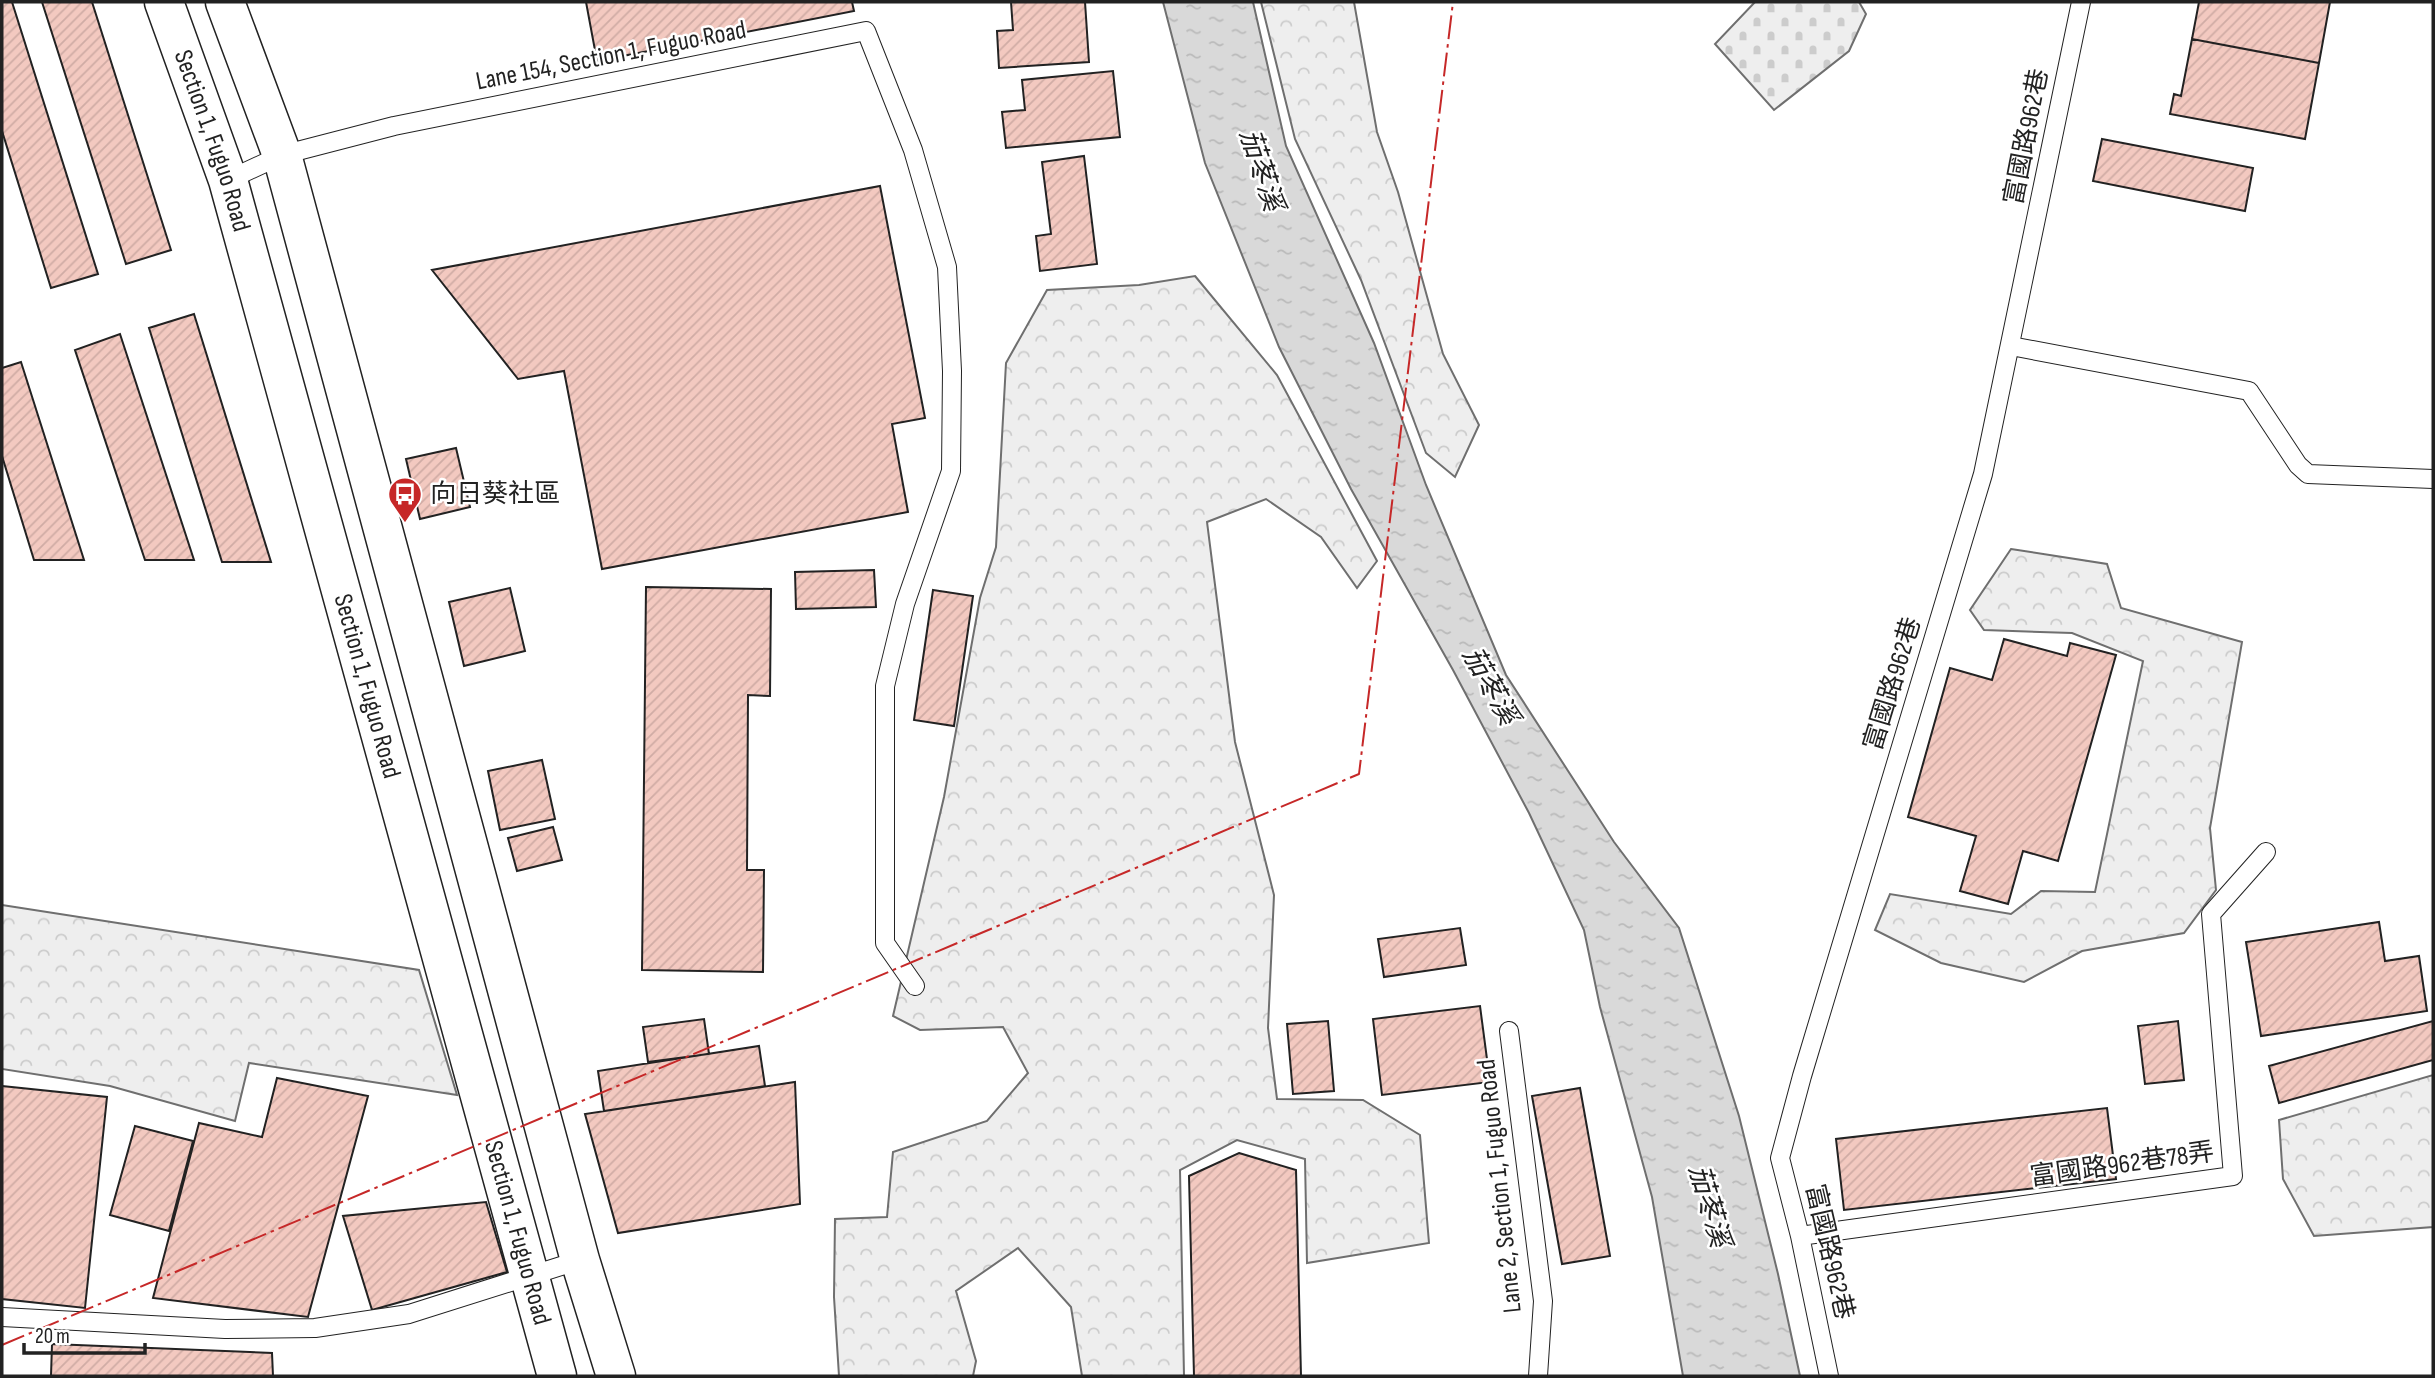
<svg xmlns="http://www.w3.org/2000/svg" width="2435" height="1378" viewBox="0 0 2435 1378" font-family="'Sofia Sans Condensed','Noto Sans TC',sans-serif">
  <style>
    .forest { fill: url(#forest-crowns); stroke: #6f6f6f; stroke-width: 2 }
    .cemetery { fill: url(#cemetery-stones); stroke: #6f6f6f; stroke-width: 2 }
    .water { fill: url(#water-ripples); stroke: #6f6f6f; stroke-width: 2 }
    .building { fill: url(#building-hatch); stroke: #222; stroke-width: 2 }
    .lines { fill: none; stroke-linecap: round; stroke-linejoin: round }
    .lane-casing { stroke: #222; stroke-width: 20 }
    .secondary-casing { stroke: #222; stroke-width: 41 }
    .lane { stroke: #fff; stroke-width: 18 }
    .secondary { stroke: #fff; stroke-width: 38 }
    .power { stroke: #c62828; stroke-width: 2; stroke-dasharray: 24 5 3.5 5; stroke-linecap: butt }
    .labels { text-anchor: middle; dominant-baseline: central; stroke-width: 5; stroke-linejoin: round; paint-order: stroke }
    .street-label { font-size: 26px; fill: #222; stroke: #fff }
    .poi-label { font-size: 26px; fill: #222; stroke: #fff; text-anchor: start }
    .water-label { font-size: 28px; font-style: italic; fill: #222; stroke: #fff }
  </style>
  <defs>
    <pattern id="forest-crowns" width="20" height="18" patternUnits="userSpaceOnUse" patternTransform="scale(1.75)"><rect width="20" height="18" fill="#eee"/><path d="M2 6a3 3 0 1 1 6 0M12 15a3 3 0 1 1 6 0" fill="none" stroke="#ccc"/></pattern>
    <pattern id="cemetery-stones" width="16" height="16" patternUnits="userSpaceOnUse" patternTransform="scale(1.75)"><rect width="16" height="16" fill="#eee"/><path d="M2 7V4a2 2 0 0 1 4 0v3zM10 15v-3a2 2 0 0 1 4 0v3z" fill="#ccc"/></pattern>
    <pattern id="water-ripples" width="26" height="14" patternUnits="userSpaceOnUse" patternTransform="scale(1.75)"><rect width="26" height="14" fill="#d9d9d9"/><path d="M2 4q2-2 4 0t4 0M15 11q2-2 4 0t4 0" fill="none" stroke="#bababa"/></pattern>
    <pattern id="building-hatch" width="6" height="6" patternUnits="userSpaceOnUse" patternTransform="scale(1.75)"><rect width="6" height="6" fill="#f3c9c0"/><path d="M-1 1l2-2M0 6l6-6M5 7l2-2" fill="none" stroke="#d0aca5"/></pattern>
  </defs>
  <rect width="100%" height="100%" fill="#fff"/>
  <path class="forest" d="M1261,2H1354L1377,132L1398,192L1443,354L1479,425L1455,477L1426,453L1361,280L1295,139Z
    M1195,276L1277,375L1377,561L1357,588L1321,537L1266,499L1207,522L1235,742L1274,895L1268,1028L1277,1099L1363,1100L1420,1135L1429,1243L1307,1263L1305,1159L1237,1140L1180,1170L1184,1376H1082L1071,1307L1018,1248L956,1291L976,1361L973,1376H839L834,1297L835,1219L887,1217L893,1152L987,1121L1028,1073L1003,1027L920,1030L893,1016L944,797L980,598L996,547L1006,363L1047,290L1139,285Z
    M2011,549L2107,564L2121,608L2242,642L2210,828L2216,890L2184,933L2082,951L2024,982L1941,963L1875,930L1890,894L2011,914L2041,891L2095,892L2143,661L2072,633L1984,630L1970,610Z
    M2,905L419,970L457,1095L249,1063L235,1121L110,1086L2,1069Z
    M2433,1075V1227L2314,1236L2283,1179L2279,1120Z"/>
  <path class="cemetery" d="M1755,2H1859L1866,14L1849,51L1774,110L1715,44Z"/>
  <path class="water" d="M1163,2H1253L1286,146L1374,343L1426,485L1506,675L1614,842L1679,928L1739,1116L1778,1274L1800,1376H1683L1652,1197L1600,1007L1584,930L1529,813L1453,670L1351,489L1279,347L1205,163Z"/>
  <path class="building" d="M2,2H12L98,274L51,288L2,131Z
    M42,2H92L171,250L126,264Z
    M586,2H852L854,11L597,61Z
    M1011,2H1085L1089,62L999,68L997,31L1013,30Z
    M2199,2H2330L2319,63L2192,39Z
    M2192,39L2319,63L2305,139L2170,114L2174,94L2181,96Z
    M1113,71L1120,137L1006,148L1002,112L1025,110L1022,80Z
    M2102,139L2253,168L2245,211L2093,181Z
    M1084,156L1097,264L1040,271L1036,236L1051,234L1042,162Z
    M880,186L925,418L892,424L908,512L602,569L564,371L518,379L432,270Z
    M194,314L271,562H222L149,328Z
    M120,334L194,560H145L75,350Z
    M21,362L84,560H34L2,456V368Z
    M456,448L470,507L420,519L406,459Z
    M874,570L876,607L796,609L795,572Z
    M646,587L771,589L770,696L748,695L747,870H764L763,972L642,970Z
    M510,588L525,651L464,666L449,602Z
    M933,590L973,596L954,726L914,720Z
    M2004,639L2067,656L2070,643L2116,655L2058,861L2023,851L2008,904L1960,891L1976,836L1908,817L1950,668L1992,680Z
    M542,760L555,819L500,830L488,771Z
    M553,827L562,860L517,871L508,838Z
    M2379,922L2385,961L2419,956L2427,1011L2261,1036L2246,942Z
    M1460,928L1466,965L1384,977L1378,939Z
    M1480,1006L1490,1082L1382,1095L1373,1019Z
    M704,1019L709,1054L648,1062L643,1027Z
    M1328,1021L1334,1091L1293,1094L1287,1024Z
    M2178,1021L2184,1080L2145,1084L2138,1026Z
    M2433,1021V1060L2279,1103L2269,1066Z
    M759,1046L765,1086L604,1111L598,1071Z
    M277,1078L368,1096L308,1317L153,1298L199,1123L262,1137Z
    M795,1082L800,1204L618,1233L585,1114Z
    M2,1086L107,1097L85,1308L2,1299Z
    M1580,1088L1610,1256L1562,1264L1532,1096Z
    M2107,1108L2116,1179L1844,1210L1836,1139Z
    M135,1126L193,1141L169,1231L110,1215Z
    M1239,1153L1296,1170L1301,1376H1194L1189,1176Z
    M486,1202L507,1272L372,1310L343,1216Z
    M52,1344L272,1353L273,1376H51Z"/>
  <g class="lines">
    <g class="lane-casing">
      <path id="lane" d="M228,180L282,155L394,126L866,31L913,150L947,267L952,371L951,471L905,604L885,686V943L915,986
        M2011,346L2249,391L2298,465L2308,474L2433,479
        M1509,1031L1543,1301L1538,1376
        M1800,1236L2233,1176L2211,914L2266,852
        M2,1317L225,1329L315,1328L409,1314L580,1260
        M1829,1376L1800,1236L1780,1158L1802,1076L1983,474L2081,2"/>
    </g>
    <g class="secondary-casing">
      <g id="secondary">
        <path id="s1" d="M164,2L228,180L557,1376"/>
        <path d="M225,2L282,155L580,1260L616,1376"/>
      </g>
    </g>
    <use href="#lane" class="lane"/>
    <use href="#secondary" class="secondary"/>
    <path class="power" d="M2,1345L1359,774L1453,2"/>
  </g>
  <defs>
    <g id="bus-pin" transform="scale(1.75)"><path d="M0 17L-7.5 6A9.5 9.5 0 1 1 7.5 6Z" fill="#c62828" stroke="#fff"/><path d="M-5-6H5V4H4V6H2V4H-2V6H-4V4H-5ZM-3.5-4V0h7V-4ZM-3.5 1.2v1.5H-2V1.2ZM2 1.2v1.5H3.5V1.2Z" fill="#fff"/></g>
  </defs>
  <g fill-rule="evenodd">
    <use href="#bus-pin" x="405" y="494"/>
  </g>
  <g class="labels">
    <g class="street-label">
      <text transform="translate(611 56) rotate(-11)">Lane 154, Section 1, Fuguo Road</text>
      <text transform="translate(2027 137) rotate(-79)">富國路962巷</text>
      <text stroke="none"><textPath href="#s1" startOffset="147">Section 1, Fuguo Road</textPath></text>
      <text transform="translate(1893 684) rotate(-73)">富國路962巷</text>
      <text stroke="none"><textPath href="#s1" startOffset="714">Section 1, Fuguo Road</textPath></text>
      <text transform="translate(2122 1165) rotate(-8)">富國路962巷78弄</text>
      <text transform="translate(1500 1186) rotate(-96)">Lane 2, Section 1, Fuguo Road</text>
      <text stroke="none"><textPath href="#s1" startOffset="1281">Section 1, Fuguo Road</textPath></text>
      <text transform="translate(1829 1252) rotate(77)">富國路962巷</text>
    </g>
    <g class="poi-label">
      <text x="430" y="494">向日葵社區</text>
    </g>
    <g class="water-label">
      <text transform="translate(1261 170) rotate(72)">茄苳溪</text>
      <text transform="translate(1490 686) rotate(61)">茄苳溪</text>
      <text transform="translate(1709 1206) rotate(74)">茄苳溪</text>
    </g>
  </g>
  <rect width="2435" height="1378" fill="none" stroke="#222222" stroke-width="7"/>
  <path d="M24 1343v10h121v-10" fill="none" stroke="#222222" stroke-width="3.5"/>
  <text x="35" y="1343" font-size="21" fill="#222222" stroke="#ffffff" stroke-width="5" paint-order="stroke">20 m</text>
</svg>
